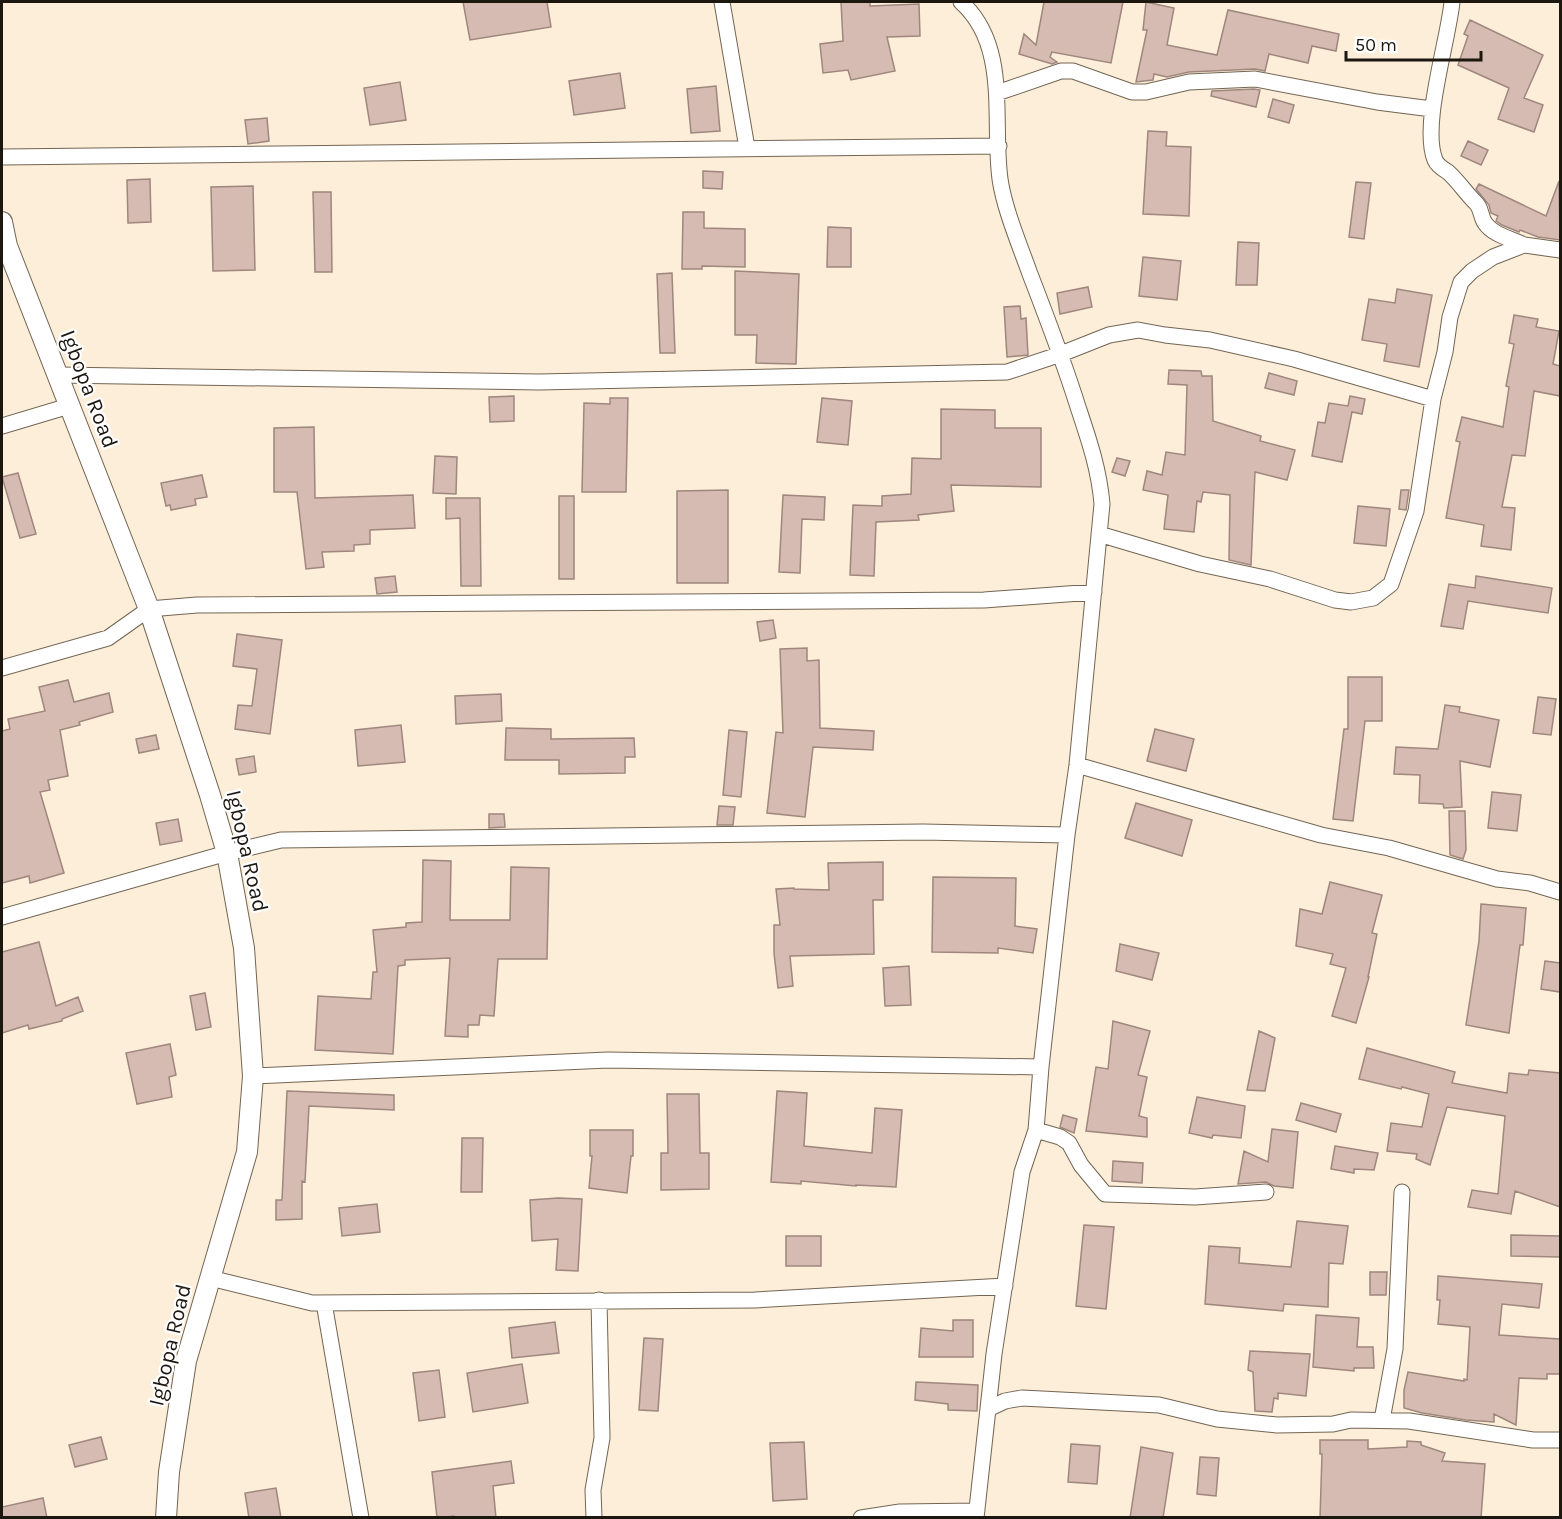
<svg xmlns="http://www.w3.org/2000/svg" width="1562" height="1519" viewBox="0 0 1562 1519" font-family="Karla,sans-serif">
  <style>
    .building { fill: #d5bbb2; stroke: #9f877e; stroke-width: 1.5 }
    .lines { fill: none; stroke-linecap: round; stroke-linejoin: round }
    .minor-casing { stroke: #726553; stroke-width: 17 }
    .tertiary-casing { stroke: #726553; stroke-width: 22 }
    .minor { stroke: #fff; stroke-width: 15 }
    .tertiary { stroke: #fff; stroke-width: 20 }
    .labels { text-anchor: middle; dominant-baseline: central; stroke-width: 4.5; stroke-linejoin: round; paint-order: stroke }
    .street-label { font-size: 22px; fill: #1c170f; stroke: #fff }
  </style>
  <rect width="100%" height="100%" fill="#fdeed9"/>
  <path class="building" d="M463,2H547L551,27L470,40Z
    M841,2H870V6L919,4L920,36L887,37L895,71L851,80L848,70L823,73L820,44L843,41Z
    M1044,2H1123L1111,63L1052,52L1050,57L1057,62L1052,64L1019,54L1024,34L1036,45Z
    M1146,2L1174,8L1167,45L1217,55L1228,10L1339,34L1336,51L1312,46L1308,63L1269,54L1265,71L1255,69L1189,72L1167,77L1154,74L1153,80L1136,82L1147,30H1143Z
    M1470,20L1543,55L1524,98L1543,105L1534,132L1498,119L1509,88L1458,65L1468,36L1464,34Z
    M620,73L625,108L574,115L569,81Z
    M400,82L406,120L370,125L364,88Z
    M716,86L720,131L691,133L687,89Z
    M1254,89L1260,90L1256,107L1211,96L1212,91Z
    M1273,99L1294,105L1289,123L1268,117Z
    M267,118L269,141L248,144L245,120Z
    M1148,131L1167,132L1166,146L1191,147L1189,216L1143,214Z
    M1468,141L1488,150L1481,165L1461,156Z
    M703,171L723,172L722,189L703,188Z
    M150,179L151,222L128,223L127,180Z
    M1559,181L1560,240L1538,237L1520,230L1519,232L1502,225L1496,221L1498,216L1491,213L1489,205L1476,189L1479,184L1546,216Z
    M1356,182L1371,183L1364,239L1349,237Z
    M253,186L255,270L213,271L211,187Z
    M313,192H331L332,272H315Z
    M683,212H704V228L745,229V267L702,266V269H682Z
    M828,227L851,228V267H827Z
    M1238,242L1259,243L1257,285H1236Z
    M1143,257L1181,261L1177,300L1139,296Z
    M735,271L799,274L796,364L756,363L757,335H735Z
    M672,273L675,353H660L657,274Z
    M1088,287L1092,307L1060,314L1057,293Z
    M1397,289L1432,295L1419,367L1384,361L1387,344L1362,340L1369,299L1395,303Z
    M1020,306L1021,319L1026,318L1028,355L1007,357L1004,307Z
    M1514,315L1538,319L1536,327L1559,331L1553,364L1560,366V396L1534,391L1525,456L1512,455L1502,507L1515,508L1511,550L1481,546L1484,525L1446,518L1460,442L1456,441L1462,417L1503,427L1509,387L1506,386L1514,344L1509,343Z
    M1169,370L1201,371L1202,376H1212L1213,421L1261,436L1260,441L1295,450L1287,480L1255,472L1251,565L1229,560L1230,495L1203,492L1201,502L1197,501L1194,532L1164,529L1168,495L1143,490L1147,471L1162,475L1166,452L1185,455L1187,385L1168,384Z
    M1269,373L1297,381L1294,395L1265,388Z
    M514,396V421L490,422L489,397Z
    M1350,396L1365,399L1362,414L1352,412L1342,462L1312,456L1318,422L1325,423L1329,403L1348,406Z
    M610,398H628L626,492H582L584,403L610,404Z
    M822,398L852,401L848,445L817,442Z
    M941,409L995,410V428H1041V487L951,485L954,511L918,515L919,520L876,522L874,576L850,575L853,505L882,506V496L911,494L912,458L941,459Z
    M314,427L315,498L413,495L415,528L370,530V544L354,545V551L322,552L324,567L306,569L297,492H274V428Z
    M435,456L457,457L456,494L433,493Z
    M1117,458L1130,461L1125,476L1112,472Z
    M18,473L36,534L20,538L2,477Z
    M202,475L207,497L195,499L196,505L171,510L170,505L166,506L161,483Z
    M728,490V583H677V491Z
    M1401,490H1409L1406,510L1399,509Z
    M783,495L825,497L824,520L802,519L800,573L779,572Z
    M559,496H574V579H559Z
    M446,498H480L481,586H461L460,518L446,519Z
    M1358,506L1390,509L1386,546L1354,543Z
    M395,576L397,592L377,594L375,578Z
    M1476,576L1552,588L1548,613L1468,601L1463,629L1441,626L1449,584L1475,588Z
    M773,620L776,638L760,641L757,622Z
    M237,634L282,640L270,734L235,729L238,705L252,706L257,669L233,666Z
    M807,648V661L819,660L820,728L874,731L873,750L813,747L805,817L767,813L776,732L783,733L780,649Z
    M1348,677H1382V721H1365L1353,821L1333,819L1344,729H1348Z
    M68,680L74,702L109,693L113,712L79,722L80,725L60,730L68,776L48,780L50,790L40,792L64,873L30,883L29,876L2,883V731L10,729L8,719L45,711L39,687Z
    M501,694L502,721L456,724L455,696Z
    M1538,697L1556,699L1551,735L1533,733Z
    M1445,705L1460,707L1459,712L1499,720L1490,767L1460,761L1462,807L1444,808L1443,804L1419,803L1420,775L1394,774L1396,747L1438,749Z
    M401,725L405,762L358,766L355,730Z
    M506,728L551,729V739L634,738L635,757H625V773L559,774V760H505Z
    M1155,729L1194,739L1186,771L1147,761Z
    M729,730L747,732L741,797L723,795Z
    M156,735L159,749L139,753L136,739Z
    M254,756L256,772L239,775L236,759Z
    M1492,792L1521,795L1517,831L1488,828Z
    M1136,803L1192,820L1182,856L1125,838Z
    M719,806L735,807L733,825H717Z
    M1449,811H1465L1466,850L1463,859L1450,855Z
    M489,814H504L505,827L489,828Z
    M178,819L182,841L160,845L156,823Z
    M423,860L451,861L450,920H510L511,867L549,868L547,959H498L494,1016L480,1015L479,1025H468V1037L445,1036L450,958L405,960V965L398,966L393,1054L315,1050L318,996L371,999L373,972H377L373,930L406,927V923L422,922Z
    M883,862V900H873L874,954L790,956L793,986L778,988L774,953V925H780L776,889L794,888V889L829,890L828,863Z
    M933,877L1016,878L1015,926L1037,929L1033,953L998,948V953L932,952Z
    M1330,882L1382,895L1372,933L1377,934L1368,977H1369L1356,1023L1332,1016L1346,968L1330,964L1333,954L1296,946L1300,909L1322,914Z
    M1481,904L1526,908L1523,945H1520L1509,1033L1466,1025L1479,941Z
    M39,942L56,1006L78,997L83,1011L62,1019V1021L29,1029L28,1025L2,1033V952Z
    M1120,944L1159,953L1152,980L1116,971Z
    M1545,961L1560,963V992L1541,989Z
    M909,966L911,1005L885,1006L883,968Z
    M205,993L211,1027L196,1030L190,996Z
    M1113,1021L1150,1031L1138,1075L1147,1077L1139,1116L1147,1118V1137L1086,1131L1096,1067L1108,1069Z
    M1259,1031L1275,1038L1265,1091L1247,1090Z
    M170,1044L176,1075L169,1077L172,1097L137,1104L126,1053Z
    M1367,1048L1455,1072L1452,1083L1507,1093L1509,1073L1528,1075L1529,1070L1560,1073V1207L1515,1191L1511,1214L1468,1207L1472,1190L1498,1194L1505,1116L1447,1107L1430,1165L1416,1159L1417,1154L1387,1151L1391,1123L1422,1127L1429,1094L1402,1087L1401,1089L1359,1079Z
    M287,1091L394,1095V1110L309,1106L305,1182L302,1181V1219L276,1220V1200H282Z
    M777,1091L807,1093L804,1146L872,1153L875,1108L902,1110L896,1187L856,1185V1186L801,1181V1184L771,1182Z
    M667,1094H699L700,1153H709V1189L661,1190V1153H668Z
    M1197,1097L1245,1106L1241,1138L1213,1135L1212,1138L1189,1133Z
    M1301,1103L1341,1114L1336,1132L1296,1120Z
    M1063,1115L1077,1119L1074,1133L1060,1127Z
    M1272,1129L1298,1132L1293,1188L1274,1186L1266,1182L1238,1184L1244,1151L1268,1162Z
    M590,1130H633V1156H631L627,1193L589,1188L592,1156H590Z
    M462,1138H483L482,1192H461Z
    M1335,1146L1378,1153L1374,1170L1354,1169V1173L1331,1169Z
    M1113,1161L1143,1163L1142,1183L1112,1181Z
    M558,1198L582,1199L578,1271L556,1270L558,1239L532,1241L530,1200Z
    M377,1204L380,1232L342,1236L339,1208Z
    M1297,1221L1348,1226L1343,1264L1329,1263L1328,1307L1284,1304L1283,1311L1205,1304L1209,1246L1240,1248L1239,1263L1291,1267Z
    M1084,1225L1114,1227L1106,1309L1076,1306Z
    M1511,1235L1560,1236V1257L1511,1256Z
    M786,1236H821V1266H786Z
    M1370,1272H1387L1386,1295H1370Z
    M1438,1276L1542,1284L1539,1308L1502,1304L1499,1335L1560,1339V1374H1547V1379L1519,1378L1516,1425L1494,1414V1422L1466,1420L1422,1413L1404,1408V1390L1408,1372L1464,1381V1379L1467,1380L1470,1327L1438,1324L1440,1300H1437Z
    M1316,1315L1359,1318L1357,1347H1373L1374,1368H1354V1371L1313,1367Z
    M953,1320H973V1357H919L921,1328L953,1331Z
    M555,1322L559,1353L512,1358L509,1328Z
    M644,1338L663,1339L658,1411L639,1410Z
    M1250,1351L1310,1354L1306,1396L1278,1393V1399L1274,1398L1272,1412L1255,1411L1253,1372L1248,1370Z
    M522,1364L528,1403L473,1412L467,1373Z
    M439,1370L445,1417L419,1421L413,1373Z
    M916,1382L978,1385L977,1411L948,1410V1404L915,1400Z
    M101,1437L107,1459L75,1467L69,1445Z
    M1320,1440H1368V1449L1407,1447V1441L1421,1442V1445L1445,1453L1442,1461L1485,1464L1481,1518H1320L1322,1454H1320Z
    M804,1442L807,1499L773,1501L770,1443Z
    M1071,1444L1100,1446L1097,1484L1068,1482Z
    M1141,1447L1173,1453L1163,1518H1130Z
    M1200,1457L1219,1458L1216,1496L1197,1494Z
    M511,1461L514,1483L493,1486L496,1518H455L454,1516L437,1518L432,1472Z
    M276,1488L281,1518H249L245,1493Z
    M43,1498L47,1518H2V1507Z"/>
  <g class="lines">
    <g class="minor-casing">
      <path id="minor" d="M722,2L747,148
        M961,2C1010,46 992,120 1000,179C1004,208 1020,246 1030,274C1047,318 1064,362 1078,407C1089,440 1099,469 1102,504L1077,765L1067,835L1041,1067L1036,1130L1022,1172L994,1354L976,1518
        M1452,2C1448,42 1421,125 1435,160C1437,165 1443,169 1448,172C1458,181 1466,193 1475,202C1482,208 1480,216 1485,223C1493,235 1512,239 1524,245
        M997,93L1061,71H1073L1132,92H1146L1189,82L1255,79L1377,102L1432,109
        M2,157L999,146
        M57,375L539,382L1007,372L1061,354L1109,335L1138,330L1165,335L1210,340L1294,359L1433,399
        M2,426L69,406
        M1099,534L1200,564L1270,579L1335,600L1351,602L1373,598L1391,584L1416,511L1433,399L1445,352L1450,317L1461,282L1472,271L1493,257L1524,245L1560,250
        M2,668L108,638L149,609L197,605L984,600L1094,592
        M1077,765L1321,835L1389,848L1497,879L1530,883L1560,892
        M2,917L227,853L281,840L923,832L1067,835
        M253,1076L608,1060L1041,1067
        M1036,1130L1060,1137L1069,1143L1081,1165L1105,1194L1195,1197L1266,1192
        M210,1278L312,1303L755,1300L1005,1286
        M324,1303L361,1518
        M988,1409L1005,1401L1022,1398L1159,1405L1217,1419L1277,1425L1333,1424L1351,1420L1409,1421L1533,1440H1560
        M1382,1420L1395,1349L1402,1192
        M594,1518L593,1490L602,1438L599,1300
        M861,1518L900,1512L977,1511"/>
    </g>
    <g class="tertiary-casing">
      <path id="tertiary" d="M2,222L7,246L149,609L210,795L227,853L244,948L253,1076L247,1152L186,1361L169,1472L166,1518"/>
    </g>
    <use href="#minor" class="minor"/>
    <use href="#tertiary" class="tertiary"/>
  </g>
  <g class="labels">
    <g class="street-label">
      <text transform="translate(89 389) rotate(69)">Igbopa Road</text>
      <text transform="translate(247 851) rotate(77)">Igbopa Road</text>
      <text transform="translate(170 1345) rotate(-77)">Igbopa Road</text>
    </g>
  </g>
  <rect width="1562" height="1519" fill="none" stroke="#1c170f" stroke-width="6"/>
  <path d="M1346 51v9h135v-9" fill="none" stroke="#1c170f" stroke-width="3"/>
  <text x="1355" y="51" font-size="18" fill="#1c170f" stroke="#ffffff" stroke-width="4.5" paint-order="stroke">50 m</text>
</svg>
